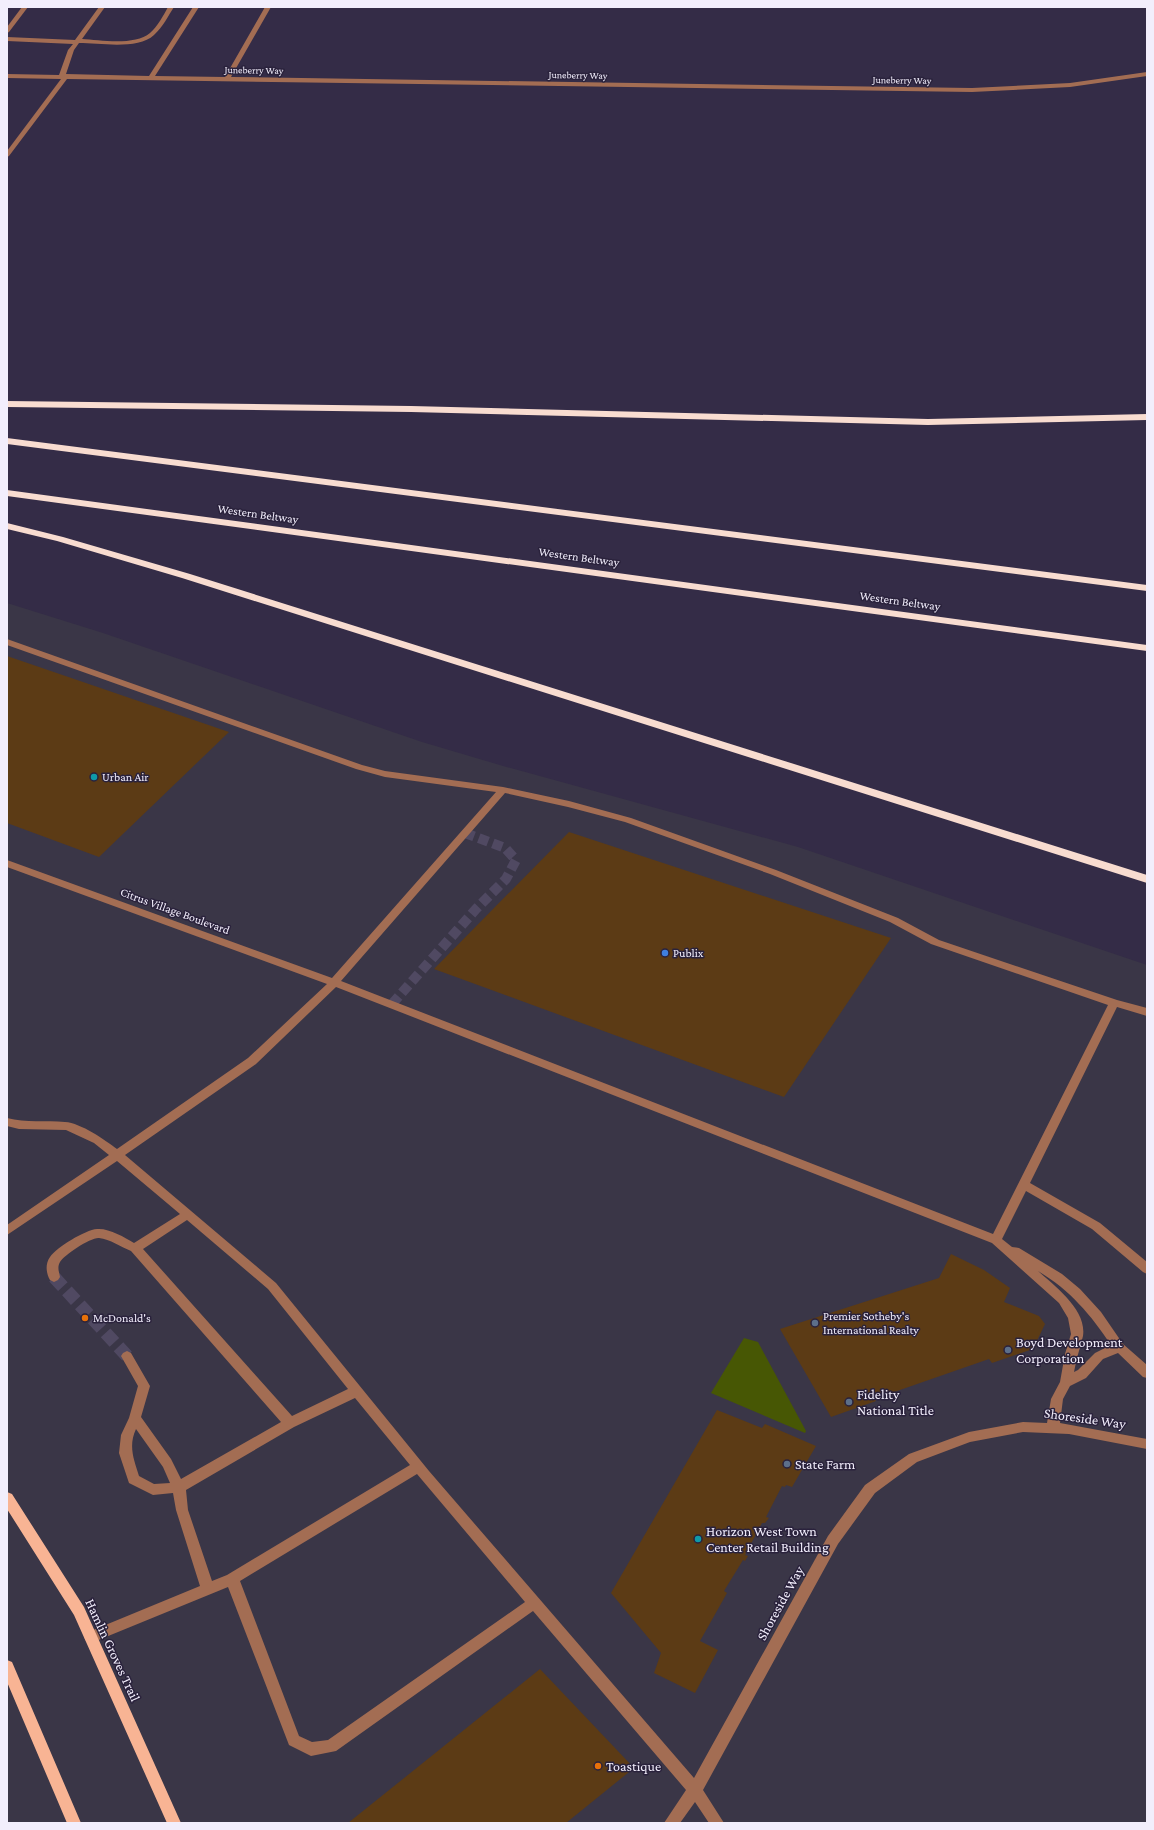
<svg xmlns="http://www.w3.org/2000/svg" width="1154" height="1830" viewBox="0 0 1154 1830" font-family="'Crimson Pro',serif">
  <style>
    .commercial { fill: #3a3647 }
    .green { fill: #475704 }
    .building { fill: #5c3b15 }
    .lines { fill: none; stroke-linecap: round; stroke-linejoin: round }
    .minor-tunnel-far1 { stroke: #504962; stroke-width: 10; stroke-dasharray: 10 5; stroke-linecap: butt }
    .minor-tunnel { stroke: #504962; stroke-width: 13; stroke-dasharray: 13 6; stroke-linecap: butt }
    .minor { fill: #a36d53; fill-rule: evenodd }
    .major { fill: #f8b494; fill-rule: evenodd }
    .highway { fill: #f8dcd0; fill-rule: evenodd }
    .culture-dot { fill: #0f9aa8; stroke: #2a223c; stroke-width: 1.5 }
    .shop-dot { fill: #3f7fe0; stroke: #2a223c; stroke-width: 1.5 }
    .food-dot { fill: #e8710a; stroke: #2a223c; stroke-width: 1.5 }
    .service-dot { fill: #5c6f8a; stroke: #2a223c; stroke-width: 1.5 }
    .labels { text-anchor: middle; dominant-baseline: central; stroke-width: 3; stroke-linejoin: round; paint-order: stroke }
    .far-street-label { font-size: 10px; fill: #f2eefc; stroke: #2a223c }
    .street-label { font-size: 12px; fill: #f2eefc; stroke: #2a223c }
    .poi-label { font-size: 12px; fill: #f2eefc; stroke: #2a223c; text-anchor: start }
    .near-poi-label { font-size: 14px; fill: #f2eefc; stroke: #2a223c; text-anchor: start }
    .near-street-label { font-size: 14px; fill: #f2eefc; stroke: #2a223c }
  </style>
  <rect width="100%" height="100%" fill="#342c47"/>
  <path class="commercial" d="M7,603L103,633L422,742L503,766L798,847L1147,965V1823H7Z"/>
  <path class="green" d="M744,1338L758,1342L806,1431L805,1433L711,1393Z"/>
  <path class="building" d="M7,656L229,732L99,857L7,823Z
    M569,832L891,938L784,1097L434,969Z
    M951,1254L984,1270L1010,1288L1004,1302L1039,1316L1045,1324L1033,1349L992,1363L989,1359L874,1399L876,1401L831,1417L780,1329L939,1278Z
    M717,1410L762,1428L765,1424L816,1446L792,1487L786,1485L785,1487L782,1486L766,1517L769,1518L765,1523H762L745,1555L748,1556L745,1561L743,1560L724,1591L727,1593L700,1641L718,1650L695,1693L654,1673L661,1653L611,1593Z
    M540,1669L634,1768L566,1823H348Z"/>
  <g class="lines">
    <path class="minor-tunnel-far1" d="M392,1004L476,909L506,879L516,860L505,848L465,833"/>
    <path class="minor-tunnel" d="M54,1277L127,1356"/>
    <path class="minor" d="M22,7H28L9,32L7,33V27Z
      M99,7H105L82,39C100,40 135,46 150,33C158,26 163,16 168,7H174C168,16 163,27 154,35C138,50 100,43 79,43L74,50L66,74L149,76L193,7H199L155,76L225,77L265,7H271L231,77L972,88L1070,83L1147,72V76L1070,87L972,92L67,79L9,156L7,157V151L61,79L7,78V74L59,75L68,50L73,44L7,41V37L75,40Z
      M7,639L362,765L385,771L503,787L569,801L631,818L776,870L898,918L939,940L1117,1000L1147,1008V1016L1117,1007L1030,1183L1100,1223L1147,1262V1274L1143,1272L1092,1229L1026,1191L1002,1239L1012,1247L1019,1248L1062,1274L1080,1289L1101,1312L1123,1344L1147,1365V1378L1143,1377L1118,1353L1103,1359L1086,1378L1070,1386L1063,1399L1060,1423L1147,1439V1449L1069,1434L1023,1432L970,1442L917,1462L875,1493L838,1544L703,1790L724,1823H709L695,1802L680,1823H664L686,1790L533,1611L336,1751L311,1756L289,1745L228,1587L96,1641L91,1643L86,1641L84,1637L86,1633L200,1586L176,1510L173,1493L153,1495L129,1483L119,1453L121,1435L129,1418L138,1386L121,1356L123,1353L127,1351L131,1353L150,1386L141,1417L171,1459L181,1479L281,1422L131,1251C121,1247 110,1239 99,1238C91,1237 64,1255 60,1262C57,1267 59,1272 60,1277L58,1280L54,1282L50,1280C46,1273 45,1264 50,1257C57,1247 85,1230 97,1229C109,1228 124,1237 134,1243L180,1214L117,1161L7,1235V1225L109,1155L94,1143L66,1130L19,1129L7,1126V1118C26,1123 46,1120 65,1122C81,1123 105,1140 117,1149L248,1058L327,984L7,867V860L332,978L496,792L385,777L356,769L7,645ZM505,793L568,807L625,822L770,874L890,922L931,944L1108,1005L993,1234L341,981ZM336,987L992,1243L1059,1303L1068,1318L1071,1334L1065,1354L1060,1382L1051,1399L1047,1423L1023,1422L969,1432L909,1454L865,1485L828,1536L694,1778L429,1471L276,1283L125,1155L256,1064ZM187,1220L268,1289L348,1389L292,1416L143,1249ZM1038,1271C1070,1290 1091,1315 1111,1345L1095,1353L1078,1370L1074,1372C1076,1360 1080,1348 1083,1336C1087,1310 1055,1286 1038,1271ZM355,1398L410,1465L227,1575L212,1581L188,1510L186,1490L294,1427ZM136,1429L163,1467L170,1483L154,1484L139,1476C134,1460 128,1446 136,1429ZM417,1474L525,1602L328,1740L312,1742L299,1736L240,1581Z"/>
    <path class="major" d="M7,1492L12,1494L84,1607L181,1823H167L74,1615L7,1509Z
      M7,1660L12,1662L81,1823H67L7,1682Z"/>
    <path class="highway" d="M7,401L411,406L928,419L1147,414V420L928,425L411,412L7,407Z
      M7,438L1147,585V591L7,444Z
      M7,490L1147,645V651L7,496Z
      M7,523L63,537L190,574L1147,875V883L182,578L57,541L7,529Z"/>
  </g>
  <g class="culture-dot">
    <circle cx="94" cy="777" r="4"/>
    <circle cx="698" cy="1539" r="4"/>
  </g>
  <circle class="shop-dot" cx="665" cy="953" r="4"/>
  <g class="food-dot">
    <circle cx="85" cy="1318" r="4"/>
    <circle cx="598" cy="1766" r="4"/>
  </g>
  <g class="service-dot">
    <circle cx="815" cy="1323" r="4"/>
    <circle cx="1008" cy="1350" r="4"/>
    <circle cx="849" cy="1402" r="4"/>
    <circle cx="787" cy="1464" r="4"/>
  </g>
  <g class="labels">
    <g class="far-street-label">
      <text transform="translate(254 70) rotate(1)">Juneberry Way</text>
      <text transform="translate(578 75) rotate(1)">Juneberry Way</text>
      <text transform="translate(902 80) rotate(1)">Juneberry Way</text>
    </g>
    <g class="street-label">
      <text transform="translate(258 514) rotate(8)">Western Beltway</text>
      <text transform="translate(579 557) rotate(8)">Western Beltway</text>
      <text transform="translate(900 601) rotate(8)">Western Beltway</text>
      <text transform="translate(175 911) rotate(20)">Citrus Village Boulevard</text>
    </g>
    <g class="poi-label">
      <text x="102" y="777">Urban Air</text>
      <text x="673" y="953">Publix</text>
      <text x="823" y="1316">Premier Sotheby's<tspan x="823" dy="14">International Realty</tspan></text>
      <text x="93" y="1318">McDonald's</text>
    </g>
    <g class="near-poi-label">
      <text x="1016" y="1342">Boyd Development<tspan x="1016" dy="16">Corporation</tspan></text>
      <text x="857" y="1394">Fidelity<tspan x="857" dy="16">National Title</tspan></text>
      <text x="795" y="1464">State Farm</text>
      <text x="706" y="1531">Horizon West Town<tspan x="706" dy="16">Center Retail Building</tspan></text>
      <text x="606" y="1766">Toastique</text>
    </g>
    <g class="near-street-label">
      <text transform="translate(1085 1418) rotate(8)">Shoreside Way</text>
      <text transform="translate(780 1603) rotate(-61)">Shoreside Way</text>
      <text transform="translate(113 1650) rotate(65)">Hamlin Groves Trail</text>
    </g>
  </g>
  <rect width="1154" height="1830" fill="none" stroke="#f2eefc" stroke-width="16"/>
</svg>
